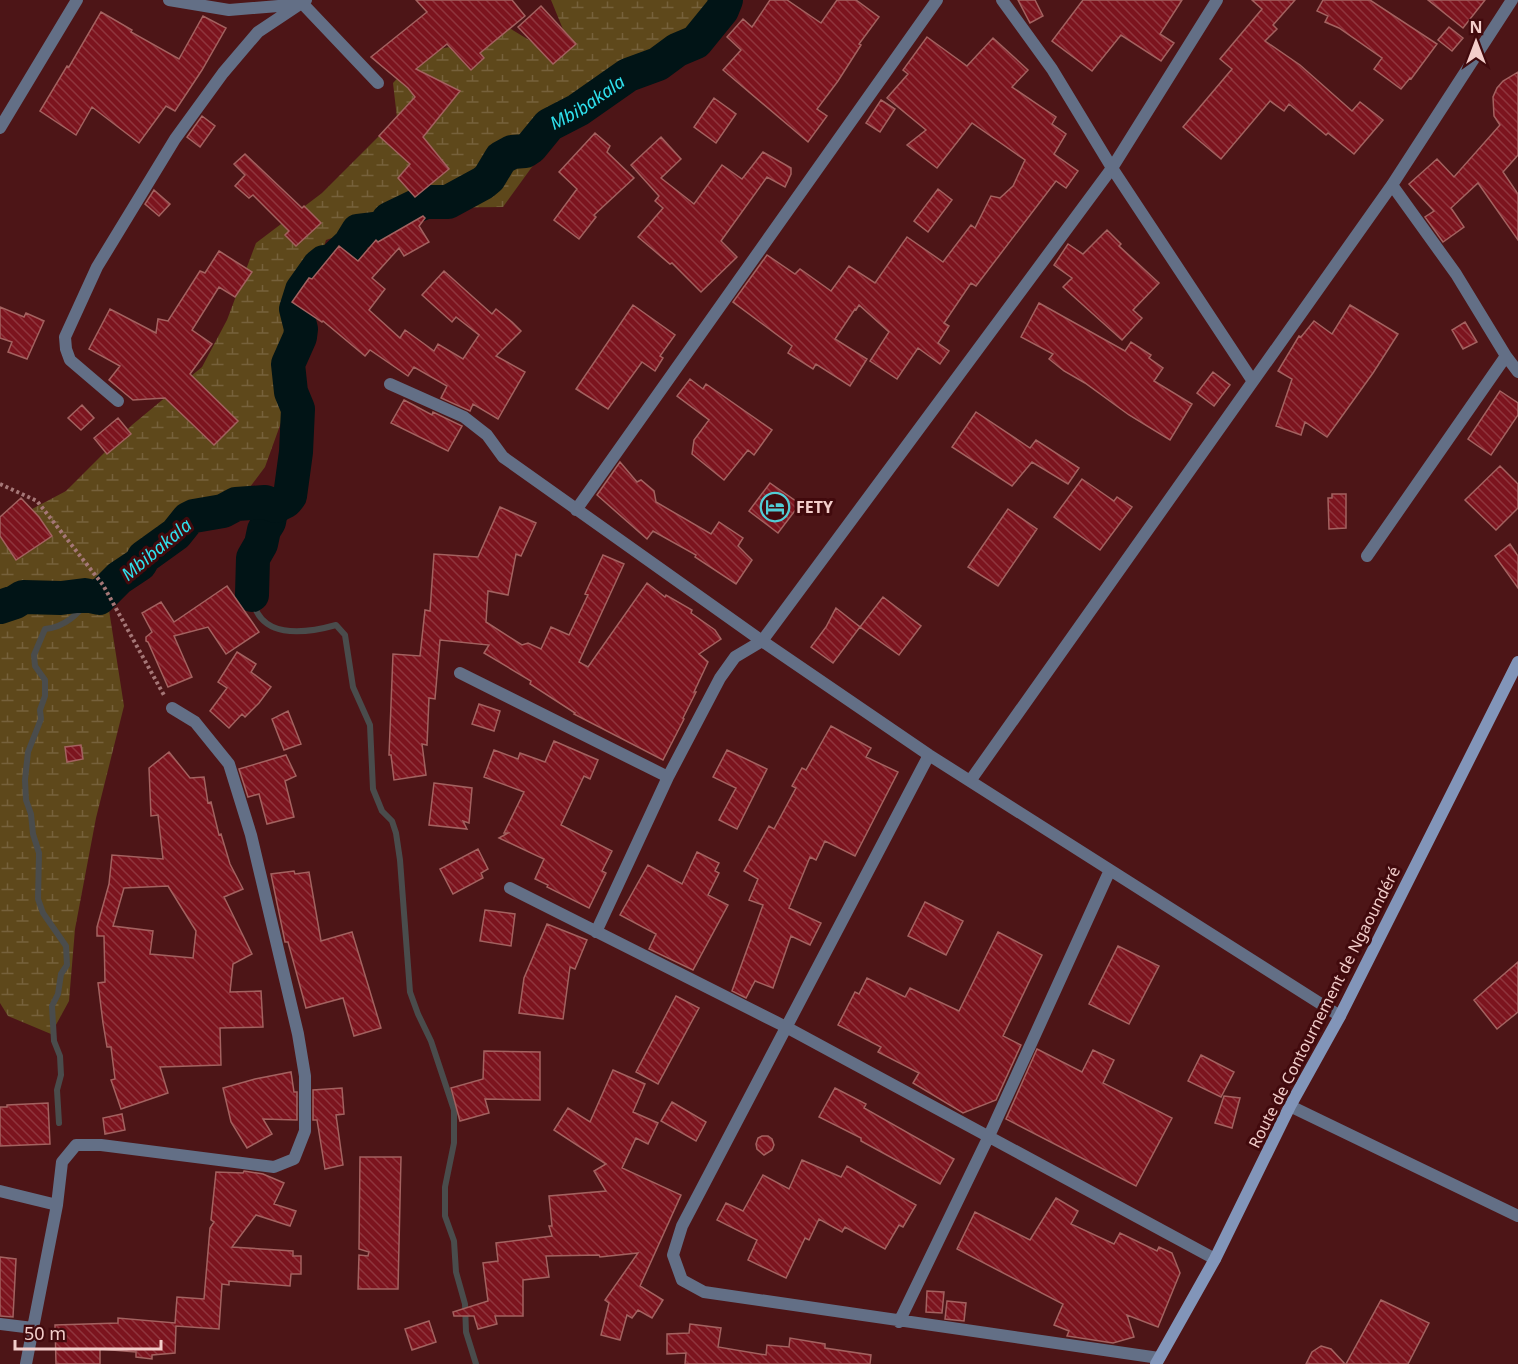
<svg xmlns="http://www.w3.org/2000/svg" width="1518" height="1364" viewBox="0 0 1518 1364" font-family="'Noto Sans',sans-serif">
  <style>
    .wetland { fill: url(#wetland-marsh) }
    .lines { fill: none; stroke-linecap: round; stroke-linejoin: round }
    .stream { stroke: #4a4c4c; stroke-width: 6 }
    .river { stroke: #011416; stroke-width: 34 }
    .building { fill: url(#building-back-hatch); stroke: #a36260; stroke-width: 1.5; fill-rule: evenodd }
    .path { stroke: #a57777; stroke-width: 4; stroke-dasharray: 3 3; stroke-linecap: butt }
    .street { stroke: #636f86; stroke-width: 12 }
    .secondary { stroke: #8295b9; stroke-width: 12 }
    .labels { text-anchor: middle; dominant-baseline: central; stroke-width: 6; stroke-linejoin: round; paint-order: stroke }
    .poi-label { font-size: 16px; font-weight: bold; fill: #f3cecb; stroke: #410a0d; text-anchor: start }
    .street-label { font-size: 16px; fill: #f3cecb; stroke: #410a0d }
    .water-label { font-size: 18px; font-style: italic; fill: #2fe0ed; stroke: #410a0d }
  </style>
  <defs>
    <pattern id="wetland-marsh" width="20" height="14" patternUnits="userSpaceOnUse" patternTransform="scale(1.5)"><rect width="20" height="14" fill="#5e481b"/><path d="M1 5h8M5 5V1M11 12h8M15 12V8" fill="none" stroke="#76613b"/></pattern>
    <pattern id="building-back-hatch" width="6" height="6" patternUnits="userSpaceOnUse" patternTransform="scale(1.5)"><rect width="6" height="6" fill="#7c141e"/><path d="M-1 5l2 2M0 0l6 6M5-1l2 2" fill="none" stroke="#8f353d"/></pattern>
  </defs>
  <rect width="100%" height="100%" fill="#4d1517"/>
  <path class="wetland" d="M551,0H733L708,45L637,88L558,131L503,207L422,208L326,240L301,320L287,406L265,467L226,519L164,545L109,610L124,706L96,818L75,929L69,1001L51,1034L8,1016L0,1003V526L66,491L132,425L202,367L227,320L256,243L322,193L397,118L393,83L422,52L461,45L501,23L534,43L567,39Z"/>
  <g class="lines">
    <path class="stream" d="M252,595C257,640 304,634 336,625L345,635L353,687L370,725L373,789L382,811L392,821L396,833L400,860L410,992L418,1014L431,1041L454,1110V1143L445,1187V1216L454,1241L456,1272L465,1304L466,1332L476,1364
      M59,1123L57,1090L61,1075L60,1056L54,1041L52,1006L58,994L61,974L67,965L66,946L43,913L38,899L39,853L33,834L31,814L26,800L25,780L28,752L41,719L40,710L45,696V680L35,666L34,655L45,629C67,627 79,612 92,597"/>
    <g class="river">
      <path d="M252,595L253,558L261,544L264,530L269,522L271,512L276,506"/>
      <path id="s1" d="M0,607L15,602L23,597L61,598L85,595L99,598L119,578L140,564L144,557L176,534L188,519L194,516L223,511L236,504L265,502L276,506L286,501L290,496L296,452L298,409L291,392L288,364L300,337L301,329L296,309L302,290L319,266L324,262H331L350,244L358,231L383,228L389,219L416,206L426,202H448L483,183L489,178L501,158L512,152L525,151L531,147L549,125L578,110L628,75L658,64L677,50L696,42L722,10L726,0"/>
    </g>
  </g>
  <path class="building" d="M416,0H512L525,16L480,53L484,58L471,70L447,44L416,69L460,91L423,137L449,169L415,197L398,178L410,164L379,136L415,97L408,88L371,57L427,12Z
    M770,0H787L821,23L837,0H856L879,17L859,44L861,45L838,81L817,109L827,116L808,142L723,70L741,50L727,37L743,19L752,27Z
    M1018,0H1035L1043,16L1030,23Z
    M1083,0H1182L1160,34L1174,43L1161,61L1121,35L1092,71L1052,41Z
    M1252,0H1295L1273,25L1277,29L1265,41L1300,65L1352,111L1360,102L1383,120L1354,154L1328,133L1326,135L1289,104L1284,111L1270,101L1221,159L1183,127L1232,69L1220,59L1262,9Z
    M1323,0H1370L1437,44L1411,79L1410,78L1401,89L1374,69L1382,58L1339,28L1325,22L1328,16L1317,11Z
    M1428,0H1485L1463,28Z
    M541,6L576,44L553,64L518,27Z
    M101,12L132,30L131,32L179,59L203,16L226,28L202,70L175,111L166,106L139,143L92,107L76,135L40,111L67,66L69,67Z
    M1449,27L1463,38L1452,51L1438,40Z
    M927,37L967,66L993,38L1028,70L1012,87L1056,117L1052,124L1066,134L1054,154L1078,171L1066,188L1056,181L976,286L971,283L944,323L949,326L938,343L949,351L940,364L918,348L897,379L870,361L889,332L859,305L856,310L855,309L835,339L867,359L850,386L816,364L813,369L788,353L792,346L733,302L767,255L795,274L800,269L831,291L849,266L875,283L907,237L943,262L971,225L975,228L991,196L1000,198L1013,186L1025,160L972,123L937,168L907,145L926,130L887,98L908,74L903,70Z
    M1518,72V155L1503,172L1518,194V240L1478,183L1451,208L1464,227L1443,242L1425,217L1434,211L1409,184L1437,159L1454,177L1500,125L1494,116L1493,97L1497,88L1503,81Z
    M714,98L736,114L716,143L694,127Z
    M881,100L895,109L880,132L866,123Z
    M202,116L215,126L200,147L187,137Z
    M595,133L610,146L607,152L634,178L594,215L596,217L579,239L554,220L577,189L559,172Z
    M661,137L681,159L661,178L694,204L722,165L742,179L763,152L791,168V174L785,187L767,177L721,241L737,257L701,292L672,263L670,264L638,237L663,208L655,201L659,196L631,165Z
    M245,154L302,208L304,206L321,223L296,246L285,235L289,231L253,195L249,198L235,186L245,175L234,164Z
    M938,189L952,200L928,232L914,221Z
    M154,190L170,204L159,216L145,204Z
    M423,216L425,218L419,226L429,242L404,256L399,248L372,278L385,289L369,310L400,338L405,330L434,351L438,344L463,359L479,335L456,317L452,322L422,295L444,271L492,314L496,309L512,322L521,331L496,356L525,372L498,419L473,404L470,411L441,398L447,386L414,367L408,376L370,350L365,356L323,321L322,322L292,302L309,278L312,279L339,246L358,261L376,240L378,242Z
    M1107,230L1121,244L1119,246L1159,283L1133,310L1142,318L1122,340L1063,287L1072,278L1054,265L1068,244L1083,254Z
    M219,251L252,272L235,297L219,287L192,330L212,344L190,374L238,421L214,445L165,398L133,400L109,380L120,366L89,349L110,309L156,333L158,319L168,321L200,271L205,273Z
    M1039,303L1125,351L1131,342L1151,355L1149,358L1163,368L1154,381L1192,404L1170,440L1129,415L1085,383L1064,371L1049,359L1053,354L1021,337Z
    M633,305L675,335L660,356L663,358L655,371L642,362L608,409L576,389Z
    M1350,305L1398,334L1373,373L1327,437L1305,422L1301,435L1276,426L1292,379L1278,371L1299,336L1301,337L1314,321L1332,334Z
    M0,307L24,317L26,313L44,321L27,359L8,352L12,342L0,338Z
    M1465,322L1477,342L1463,349L1452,330Z
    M1213,372L1230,385L1214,406L1197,393Z
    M690,379L703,389L706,384L772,430L754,455L748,450L724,480L692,454L694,440L709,420L677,396Z
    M1500,391L1518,403V415L1491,455L1468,439Z
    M404,400L432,415L433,412L462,426L448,451L391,423Z
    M82,405L94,418L81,430L68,418Z
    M976,412L1030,448L1036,440L1079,468L1068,484L1032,462L1012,486L952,447Z
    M118,418L131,434L107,454L94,438Z
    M620,462L637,482L641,480L654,491L656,502L711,534L719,522L743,538L738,546L752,560L736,584L695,557L696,555L653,531L647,539L597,495Z
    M1500,466L1518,484V508L1496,530L1465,500Z
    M1082,479L1114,501L1117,497L1132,507L1100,550L1054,517Z
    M770,483L800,504L778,533L749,511Z
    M1332,494H1346V528L1329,529L1328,498H1332Z
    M21,498L39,517L52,536L16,560L0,536V517Z
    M500,507L536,523L521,556L516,554L508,595L488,591L486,622L522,645L528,643L541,649L551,627L569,635L588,595L585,594L603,555L624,564L579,662L588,667L647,583L665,597L666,595L692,610L691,613L715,630L721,639L699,654L708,662L694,692H696L683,718L684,719L663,760L574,714L575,713L530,684L531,681L484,653L489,645L440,640L435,699L429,698L427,745L422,744L426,775L394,780L391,755H389L393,654L420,656L425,610L430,611L434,554L478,557Z
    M1008,509L1037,529L998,586L968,567Z
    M1510,544L1518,556V588L1495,556Z
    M227,586L259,632L226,654L208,627L174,636L192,677L168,687L148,642L146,641V637L152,632L142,613L161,602L174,622Z
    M883,597L921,626L899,655L860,627Z
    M836,608L860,627L833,663L811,647L826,627Z
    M237,652L256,664L251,672L271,687L259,703L245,717L242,714L229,728L210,711L227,688L218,682Z
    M479,704L500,711L494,731L472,724Z
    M288,711L301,744L284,750L272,719Z
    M831,726L871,748L866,757L898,772L855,856L825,841L816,860L810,857L789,908L821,923L810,945L791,936L773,988L755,981L746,998L732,991L763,905L749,900L758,879L744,871L769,826L774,829L796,788L792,786L802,768L806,770Z
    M554,741L598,760L590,779L584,776L561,825L612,851L602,871L606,873L589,908L547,887L548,885L535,879L544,859L499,838L508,833H504L524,792L484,777L494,750L518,759L520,753L545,762Z
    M81,745L83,759L67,762L65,747Z
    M727,750L767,769L737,829L719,820L736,788L713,777Z
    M169,752L190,778L204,777L208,803L211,802L219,835L221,834L230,864L243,889L224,897L252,954L233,964L230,992L261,991L263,1027L220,1028L221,1065L160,1067L168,1093L121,1109L111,1080L115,1079L111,1047H107L103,1023L98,983L105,982L104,936H97V927L109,884L112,855L163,859L158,815L151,816L149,768ZM168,886L196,931L193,958L150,954L153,931L113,926L124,888Z
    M286,755L296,776L285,781L294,817L267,824L259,794L248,797L239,769Z
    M434,783L472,788L469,823L463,821L467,829L429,825Z
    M478,849L488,869L481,873L483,878L453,894L440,869Z
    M697,852L719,863L715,871L719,873L708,895L728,905L693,970L649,949L656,934L620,915L648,865L682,884Z
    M294,871L295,874L309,872L321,941L352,932L381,1028L354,1036L343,998L306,1008L288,942H285L271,874Z
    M925,902L963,921L946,955L908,936Z
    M485,910L515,914L511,946L480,941Z
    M547,924L587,940L575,969L570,967L563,1019L519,1013L524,978Z
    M998,932L1042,955L1003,1036L1021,1045L996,1100L963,1113L913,1083L919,1073L878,1052L881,1047L838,1025L855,992L859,994L867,978L905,997L910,988L959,1011Z
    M1118,946L1159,966L1129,1024L1089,1004Z
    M1518,962V1012L1497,1029L1474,1000Z
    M676,996L699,1008L658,1084L636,1072Z
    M1037,1049L1082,1072L1093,1050L1114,1060L1103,1083L1172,1118L1136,1186L1006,1119Z
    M484,1051L540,1052V1100L485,1099L489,1113L460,1121L451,1088L483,1079Z
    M1201,1055L1234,1072L1221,1097L1188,1081Z
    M613,1070L645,1084L633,1112L658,1123L648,1144L636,1138L622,1168L681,1195L640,1286L663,1300L652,1318L638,1310L632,1318L627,1315L620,1340L601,1335L609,1303L605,1300L638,1253L600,1257L599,1255L546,1256L549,1277L523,1280V1316H495L497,1324L478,1329L474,1316H454L453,1312L488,1301L483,1263L498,1261L496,1243L552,1236L549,1226H552L549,1196L606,1191L594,1171L606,1164L554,1130L568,1108L590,1122Z
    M291,1072L294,1092H297V1120L263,1119L272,1134L247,1148L231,1122L223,1088L255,1079Z
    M342,1088L344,1114L336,1115L343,1165L325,1169L317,1120H313V1090Z
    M835,1088L866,1104L864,1108L954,1159L940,1184L861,1141V1138L819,1117Z
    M1224,1096L1240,1098L1232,1128L1215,1123Z
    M672,1102L706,1122L696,1141L661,1121Z
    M48,1103L50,1144L0,1146V1107H7V1105Z
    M122,1114L125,1130L105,1134L103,1118Z
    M762,1136H768L772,1139L774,1145L772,1150L764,1155L757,1149L756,1144L758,1138Z
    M360,1157H401L398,1289H358L359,1255L368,1256L369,1252L359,1249Z
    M802,1160L841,1177L847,1166L916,1205L903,1227L899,1225L885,1249L845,1227L842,1232L819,1219L809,1240L805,1238L786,1278L748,1260L757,1240L717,1220L726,1203L743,1211L763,1175L789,1189Z
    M244,1171L263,1174L284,1183L274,1204L296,1211L290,1226L256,1215L232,1247L293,1251V1256H301V1274H291L290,1286L229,1281V1285L222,1284L219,1329L176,1326L175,1353L152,1355V1359L136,1357V1352L100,1349V1364H56L55,1325L118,1323V1318L175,1323L177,1297L204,1299L210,1228L214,1222L211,1220L216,1172L243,1173Z
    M1056,1198L1078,1211L1071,1224L1114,1244L1120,1233L1157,1251L1159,1247L1172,1253L1180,1273L1158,1327L1127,1315L1134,1337L1113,1343L1067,1336L1069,1331L1054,1325L1063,1304L957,1249L975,1212L1030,1240Z
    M0,1257L16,1259L13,1317L0,1316Z
    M927,1291L944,1292L942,1313L926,1312Z
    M1381,1300L1429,1323L1408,1364H1346Z
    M947,1301L966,1303L964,1321L945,1319Z
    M429,1321L436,1342L412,1350L405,1329Z
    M690,1324L721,1328L718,1347L766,1355L767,1345L789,1347L790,1338L825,1344V1348L871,1355L870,1364H685L686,1353L667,1354V1334L689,1333Z
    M1321,1346L1331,1349L1345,1364H1306L1312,1352Z"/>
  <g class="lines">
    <path class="path" d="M0,484L37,501L103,585L165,697"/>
    <path class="street" d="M169,0L229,10L303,4L378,83
      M1002,0L1052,69L1112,168L1252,380
      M0,128L77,0
      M1392,185L1456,274L1506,356L1518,372
      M390,384L464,417L487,435L503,457L762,641L929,755L1340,1016
      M118,401L70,360L66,349L65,337L97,267L175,139L223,73L258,32L306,0
      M576,510L937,0
      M1367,556L1506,356
      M460,673L668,777
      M929,755L682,1226L673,1255L682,1280L704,1292L1159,1358
      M970,781L1392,185L1512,0
      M510,888L786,1027L1215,1259
      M596,932L668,777L720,678L735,657L762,641L1112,168L1217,0
      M1290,1106L1518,1216
      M0,1191L57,1205
      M899,1322L989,1136L1110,870
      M0,1324L33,1328
      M26,1364L57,1205L62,1162L76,1145H101L274,1167L294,1159L305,1131V1076L298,1034L251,835L229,764L195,722L172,708"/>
    <path class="secondary" d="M1156,1364L1215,1259L1290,1106L1340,1016L1518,662"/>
  </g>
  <defs>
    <g id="hotel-ring" transform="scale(1.5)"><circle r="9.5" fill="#410a0d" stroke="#52ccd5" stroke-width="1.5"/><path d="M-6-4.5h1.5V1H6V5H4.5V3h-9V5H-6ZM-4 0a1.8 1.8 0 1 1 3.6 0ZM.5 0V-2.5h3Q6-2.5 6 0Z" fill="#52ccd5"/></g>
  </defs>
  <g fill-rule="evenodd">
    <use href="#hotel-ring" x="775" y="507"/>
  </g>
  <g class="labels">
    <g class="poi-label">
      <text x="796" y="507">FETY</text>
    </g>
    <g class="street-label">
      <text transform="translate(1324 1007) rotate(-63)">Route de Contournement de Ngaoundéré</text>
    </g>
    <g class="water-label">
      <text stroke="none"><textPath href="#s1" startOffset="903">Mbibakala</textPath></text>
      <text transform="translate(156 549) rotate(-40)">Mbibakala</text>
    </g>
  </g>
  <g transform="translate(1476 42)" stroke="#410a0d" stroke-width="4.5" paint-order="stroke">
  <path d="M0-4.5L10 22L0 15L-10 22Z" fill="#f3cecb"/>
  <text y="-9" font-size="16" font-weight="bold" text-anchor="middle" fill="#f3cecb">N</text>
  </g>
  <path d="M15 1340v9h146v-9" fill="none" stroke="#f3cecb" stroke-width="3"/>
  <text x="24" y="1340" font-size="18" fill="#f3cecb" stroke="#410a0d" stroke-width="4.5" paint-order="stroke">50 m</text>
</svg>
